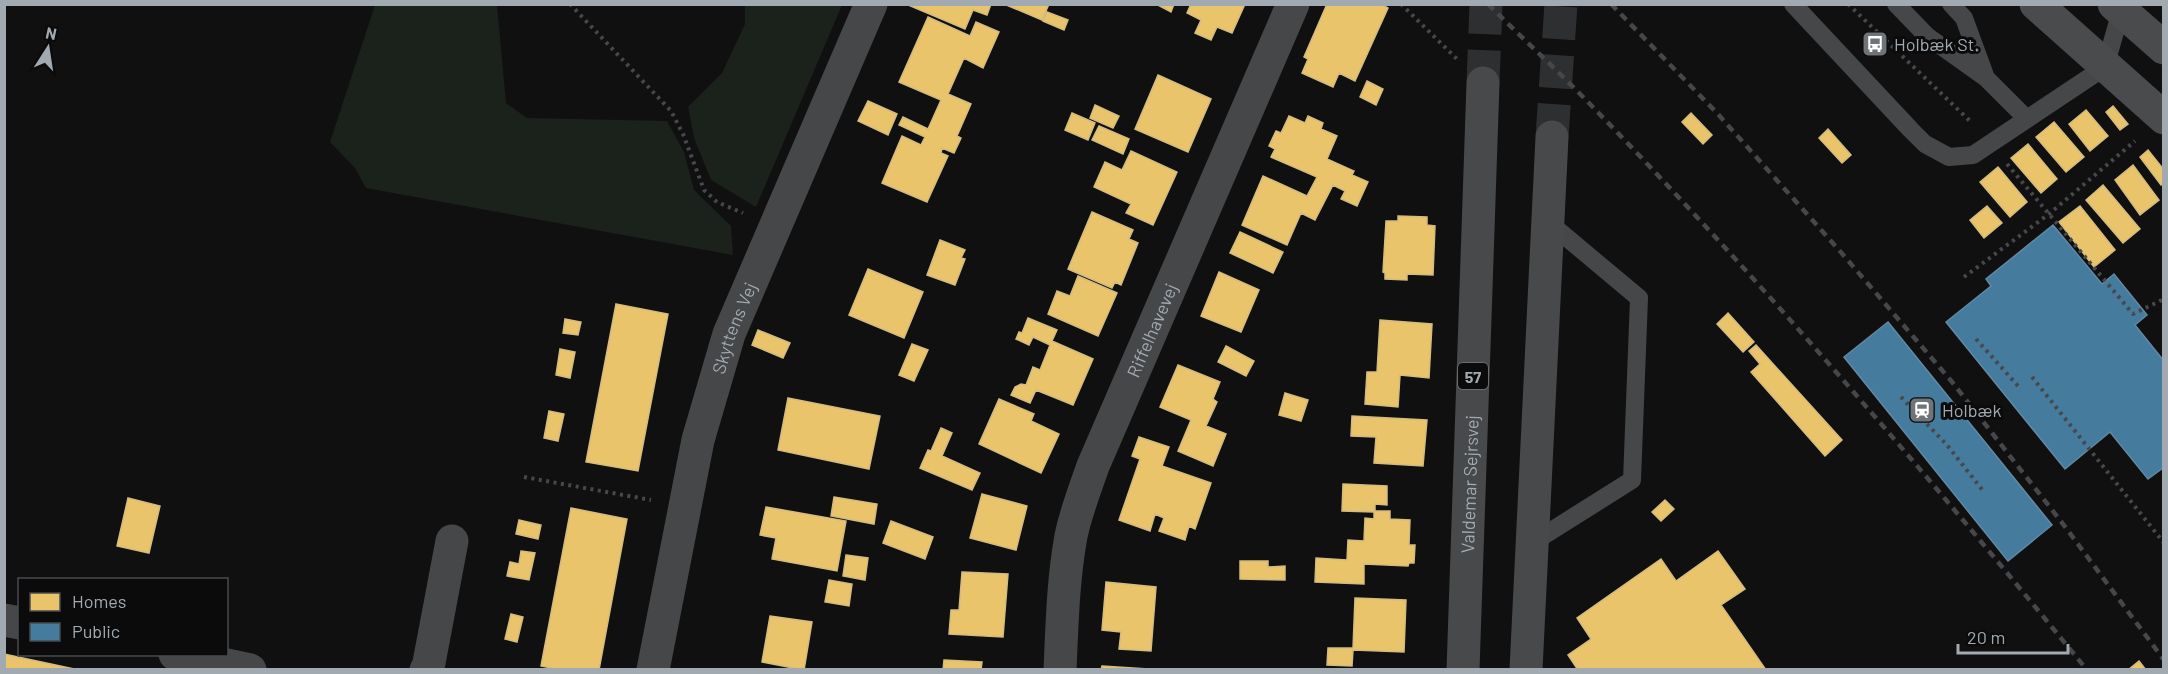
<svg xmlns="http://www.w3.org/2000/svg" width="2168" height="674" viewBox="0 0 2168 674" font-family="Barlow,sans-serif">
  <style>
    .green { fill: #1b211b }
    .homes { fill: #e9c46a; stroke: #d4bc7f; stroke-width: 1.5 }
    .public { fill: #457b9d; stroke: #6189a3; stroke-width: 1.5 }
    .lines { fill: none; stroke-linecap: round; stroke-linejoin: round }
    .primary-tunnel { stroke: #2d2f31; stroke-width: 33; stroke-dasharray: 33 16; stroke-linecap: butt }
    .path { stroke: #46484b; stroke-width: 4; stroke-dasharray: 3 4.5; stroke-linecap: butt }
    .lane { stroke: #454749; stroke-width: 18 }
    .street { stroke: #454749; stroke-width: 33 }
    .secondary { stroke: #494b4d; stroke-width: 33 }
    .primary { stroke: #47494b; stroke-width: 33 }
    .rail { stroke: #454749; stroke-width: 4.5; stroke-dasharray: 8 6; stroke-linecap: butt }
    .labels { text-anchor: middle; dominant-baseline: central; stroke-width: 6; stroke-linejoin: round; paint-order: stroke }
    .shield { fill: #0b0b0c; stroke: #757a80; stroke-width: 1.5 }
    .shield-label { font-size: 16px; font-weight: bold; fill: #a2aab1 }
    .poi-label { font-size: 18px; fill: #a2aab1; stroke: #0b0b0c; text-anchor: start }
    .street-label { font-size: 18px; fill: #a2aab1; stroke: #0b0b0c }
  </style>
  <rect width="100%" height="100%" fill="#101011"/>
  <path class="green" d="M375,5H497L506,103L527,118L667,121L684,152L694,190L731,226L733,255L366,188L355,168L330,142Z
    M745,5H842L756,207L711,180L694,138L688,107L722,73L745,24Z"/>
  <path class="homes" d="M906,4H991L987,15L973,10L965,29Z
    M1004,4H1049L1042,20Z
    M1156,4H1174L1171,12Z
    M1191,4H1245L1232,33L1217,27L1211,40L1195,33L1201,20L1187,13Z
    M1327,4H1381L1388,8L1355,81L1339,73L1333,87L1302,73L1308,59L1304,57Z
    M1047,12L1068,20L1064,30L1043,21Z
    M928,17L970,36L976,22L999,32L983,68L964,58L948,94L971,104L957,136L961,138L954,153L942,148L941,153L948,156L927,202L882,183L902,136L921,145L925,137L899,125L903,117L928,129L941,100L899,82Z
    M1158,75L1211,99L1188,152L1135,129Z
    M1367,81L1383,89L1376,105L1360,97Z
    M868,101L897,114L888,135L858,121Z
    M1095,105L1119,116L1113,128L1090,118Z
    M2113,106L2128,124L2120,130L2106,112Z
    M2086,110L2108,136L2090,151L2069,124Z
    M1072,113L1095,123L1088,140L1065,130Z
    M1691,113L1712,135L1703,144L1682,122Z
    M1289,116L1305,123L1308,116L1323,123L1321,129L1337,136L1327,159L1354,171L1352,175L1368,182L1357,206L1341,199L1345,191L1333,185L1315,220L1301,213L1287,245L1242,225L1263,176L1307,196L1317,177L1271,157L1275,149L1269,146L1276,131L1281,133Z
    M2054,122L2084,157L2066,172L2036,137Z
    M1099,126L1129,139L1123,154L1092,140Z
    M1828,129L1851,155L1842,163L1819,138Z
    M2028,144L2057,179L2041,193L2011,158Z
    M2148,150L2164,170V183L2161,185L2140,157Z
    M1131,151L1177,172L1153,225L1126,213L1131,204L1094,187L1105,162L1122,170Z
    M2133,165L2159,200L2140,215L2115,180Z
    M1998,167L2027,202L2010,217L1980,182Z
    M2103,185L2140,229L2123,243L2086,200Z
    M1987,206L2002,223L1984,238L1970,220Z
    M2080,206L2115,250L2094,267L2059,222Z
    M1092,212L1133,230L1129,239L1138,243L1121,285L1115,282L1112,288L1068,269Z
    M1398,216L1427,217V225L1435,226L1433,275L1407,274V280L1385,279V273L1383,272L1386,221H1398Z
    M1240,232L1283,252L1273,273L1230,253Z
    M940,240L965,250L961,258L965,259L955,285L927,275Z
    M868,269L923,292L904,338L849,315Z
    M1219,272L1259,290L1241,332L1201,316Z
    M1078,276L1117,293L1098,336L1048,314L1057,291L1070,296Z
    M616,304L668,314L638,471L586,462Z
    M1728,313L1754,342L1743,352L1717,324Z
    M1028,318L1057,330L1052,341L1093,359L1073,405L1036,390L1030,403L1011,395L1015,387L1021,384L1026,385L1033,367L1040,370L1050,345L1033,337L1029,345L1016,339L1019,332L1022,333Z
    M565,319L581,322L578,335L563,333Z
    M1380,320L1432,324L1429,378L1400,375L1398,407L1365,404L1367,372H1377Z
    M758,330L790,343L783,358L752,345Z
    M912,344L928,350L914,381L899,375Z
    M1756,345L1842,440L1825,456L1751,372L1760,364L1749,351Z
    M1226,346L1254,361L1246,376L1218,362Z
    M560,349L575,352L570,378L556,375Z
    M1178,365L1220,382L1213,399L1217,402L1206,426L1226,434L1213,466L1178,451L1191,420L1160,407Z
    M1285,393L1308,400L1301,421L1279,415Z
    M788,398L880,416L869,469L778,450Z
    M999,399L1034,414L1031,421L1059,434L1041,473L979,444Z
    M549,411L564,414L558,441L544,438Z
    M1352,416L1427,420L1423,466L1374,463L1376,437L1351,436Z
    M941,428L952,433L942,456L980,473L972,490L920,468L928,450L931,451Z
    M1139,437L1169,447L1162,466L1211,483L1195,529L1189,526L1185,540L1159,531L1164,518L1155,514L1150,531L1119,520L1140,459L1132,456Z
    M1343,484L1387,486V505L1375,504V511H1390V519L1410,520L1409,545H1415L1414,563H1409L1408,566L1364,564V584L1315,582L1316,558L1347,560L1348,540L1364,541L1365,518L1374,519V512L1342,511Z
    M982,494L1027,506L1016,550L970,538Z
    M834,497L877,504L874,524L831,516Z
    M128,498L160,506L149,553L117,546Z
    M1665,500L1674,509L1661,521L1652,512Z
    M766,507L846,521L837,571L772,559L776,538L760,535Z
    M571,508L627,519L599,670H561L541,666Z
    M519,520L541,525L538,539L516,534Z
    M891,521L933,537L925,559L883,543Z
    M521,551L535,553L529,580L507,576L510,562L519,564Z
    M1718,551L1745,589L1721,605L1766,670H1578L1568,655L1591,639L1577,618L1661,559L1676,581Z
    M846,555L868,558L865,580L843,576Z
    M1240,561H1268V567L1285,566V580L1240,579Z
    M962,572L1008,574L1003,637L949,634L951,610H959Z
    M829,580L852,584L849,606L825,602Z
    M1106,582L1156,587L1151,651L1119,649L1121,632L1102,630Z
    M1355,598L1406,600L1404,652L1353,650L1352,666L1327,665L1328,648H1353Z
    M511,614L523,617L517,642L505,639Z
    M770,616L812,622L804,670L762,662Z
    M4,654L79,670H4Z
    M944,660L982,662L981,670H943Z
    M2139,661L2146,670H2128Z
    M1102,666L1148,669V670H1101Z"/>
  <path class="public" d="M2053,225L2102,284L2114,274L2147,315L2135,325L2164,361V467L2148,479L2110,432L2065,469L1946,322L1991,286L1986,279Z
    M1888,322L2052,525L2008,561L1844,357Z"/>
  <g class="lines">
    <path class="primary-tunnel" d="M1483,83L1486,4
      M1552,137L1561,4"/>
    <path class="path" d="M570,4L671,111L683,134L704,190L717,202L743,213
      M1401,4L1458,60
      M1848,4L1971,122
      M2007,164L2133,314L2164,299
      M1964,277L2049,214L2135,141
      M1976,339L2019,387
      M2032,377L2164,543
      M1901,397L1947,445L1984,492
      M524,477L651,500"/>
    <path class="lane" d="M1793,4L1911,130L1925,144L1949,157L1973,155L2105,67L2121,11
      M1896,4L1927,36L1986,78L2026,118
      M1951,4L1964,18L1986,78
      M1532,543L1632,480L1639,298L1547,221"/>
    <g class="street">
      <path d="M4,620L20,623"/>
      <path d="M175,654L250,670"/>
      <path d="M426,670L428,668L452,541"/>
      <path id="s1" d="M653,670L698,440L729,334L871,4"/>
      <path id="s2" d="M1060,670C1062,625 1063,580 1071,536C1076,512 1085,489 1093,466L1293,4"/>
    </g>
    <path class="secondary" d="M2036,4L2164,118
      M2114,4L2164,48"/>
    <g class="primary">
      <path id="s3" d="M1463,670L1483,83"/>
      <path d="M1526,670L1552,137"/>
    </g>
    <path class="rail" d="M1488,4C1520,36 1554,67 1586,100C1762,281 1927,474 2087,670
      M1611,4L1717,113L1839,250L1953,383L2063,524L2164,660"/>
  </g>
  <defs>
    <g id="bus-square" transform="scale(1.35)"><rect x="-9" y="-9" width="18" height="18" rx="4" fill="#6f7479" stroke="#0b0b0c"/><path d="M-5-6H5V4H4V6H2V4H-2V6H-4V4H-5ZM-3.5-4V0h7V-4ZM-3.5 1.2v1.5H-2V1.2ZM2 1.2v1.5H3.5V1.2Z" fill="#fff"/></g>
    <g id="station-square" transform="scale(1.35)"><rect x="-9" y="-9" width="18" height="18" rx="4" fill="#6f7479" stroke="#0b0b0c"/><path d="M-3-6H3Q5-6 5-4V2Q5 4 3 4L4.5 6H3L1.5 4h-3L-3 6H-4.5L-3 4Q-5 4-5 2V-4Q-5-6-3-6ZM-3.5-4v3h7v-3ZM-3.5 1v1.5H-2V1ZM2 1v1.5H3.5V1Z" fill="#fff"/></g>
  </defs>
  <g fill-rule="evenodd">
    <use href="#bus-square" x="1875" y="44"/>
    <use href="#station-square" x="1922" y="410"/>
  </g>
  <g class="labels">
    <rect class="shield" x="1458" y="363" width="30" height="26" rx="4.5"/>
    <g class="shield-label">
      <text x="1473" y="376">57</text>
    </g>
    <g class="poi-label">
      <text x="1894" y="44">Holbæk St.</text>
      <text x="1942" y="410">Holbæk</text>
    </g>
    <g class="street-label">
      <text stroke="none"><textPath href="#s1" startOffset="352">Skyttens Vej</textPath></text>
      <text stroke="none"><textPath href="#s2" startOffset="356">Riffelhavevej</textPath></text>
      <text stroke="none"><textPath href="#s3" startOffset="186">Valdemar Sejrsvej</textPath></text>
    </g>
  </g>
  <rect width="2168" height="674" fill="none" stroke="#a2aab1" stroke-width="12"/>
  <rect x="18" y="578" width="210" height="78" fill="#0b0b0c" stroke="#474b4e" stroke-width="1.5"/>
  <rect x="30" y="593" width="30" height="18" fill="#e9c46a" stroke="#474b4e" stroke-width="1.5"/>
  <text x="72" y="608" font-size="18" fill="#a2aab1">Homes</text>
  <rect x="30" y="623" width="30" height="18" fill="#457b9d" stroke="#474b4e" stroke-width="1.5"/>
  <text x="72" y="638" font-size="18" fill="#a2aab1">Public</text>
  <g transform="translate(48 48) rotate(12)" stroke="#0b0b0c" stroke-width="4.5" paint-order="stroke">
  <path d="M0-4.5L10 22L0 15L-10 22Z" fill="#a2aab1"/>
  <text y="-9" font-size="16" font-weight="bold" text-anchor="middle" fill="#a2aab1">N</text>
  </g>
  <path d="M1958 644v9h110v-9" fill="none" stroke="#a2aab1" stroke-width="3"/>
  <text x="1967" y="644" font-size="18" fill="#a2aab1" stroke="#0b0b0c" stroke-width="4.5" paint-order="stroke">20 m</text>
</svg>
